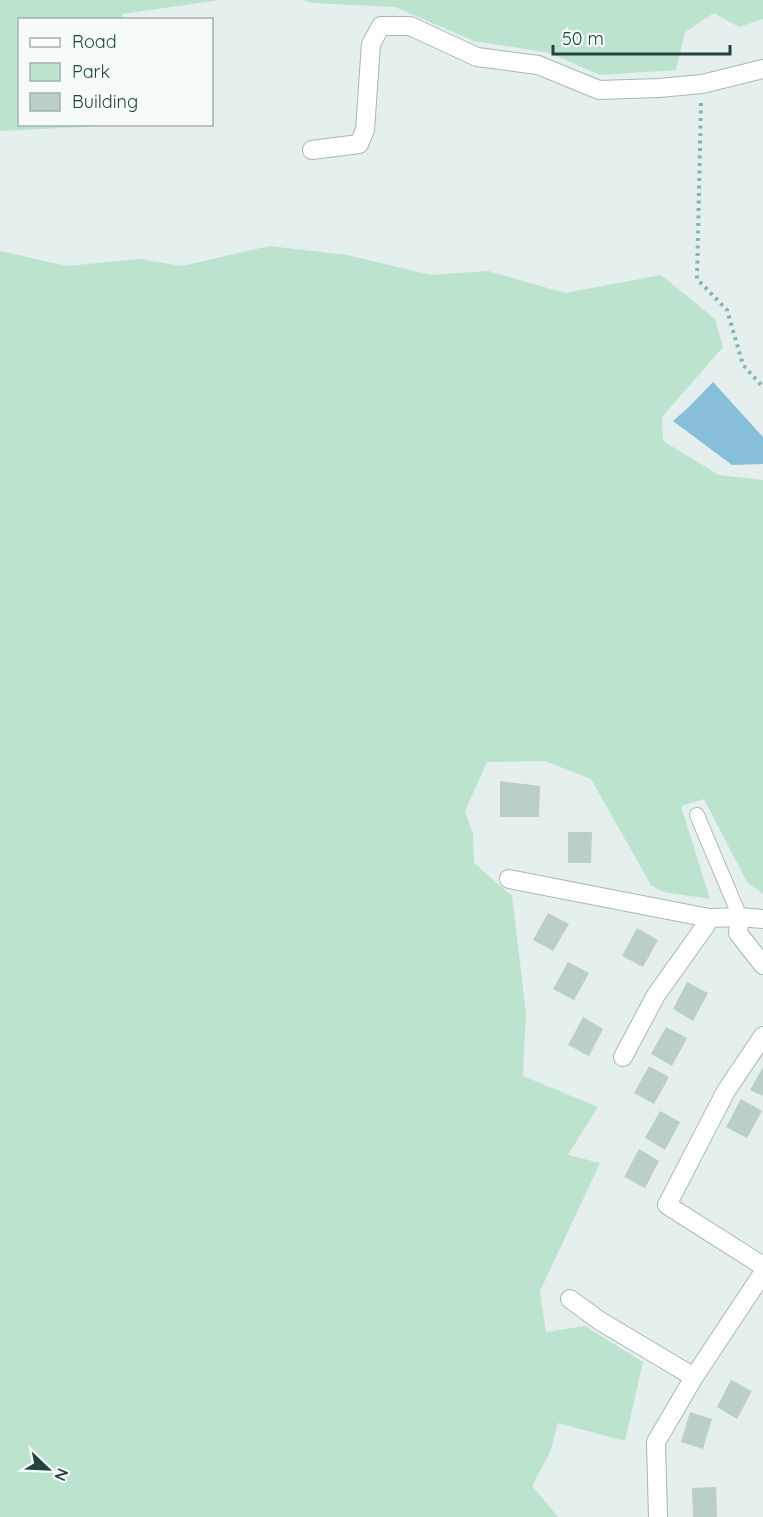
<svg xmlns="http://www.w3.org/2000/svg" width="763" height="1517" viewBox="0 0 763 1517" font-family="Quicksand,sans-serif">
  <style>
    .green { fill: #bce3cd }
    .water { fill: #87beda }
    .building { fill: #bccec9 }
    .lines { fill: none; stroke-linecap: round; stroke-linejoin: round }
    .service-casing { stroke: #a6b8b6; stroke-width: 16 }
    .minor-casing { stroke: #a6b8b6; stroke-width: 20 }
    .path { stroke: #82b6b0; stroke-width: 4; stroke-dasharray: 3 4.5; stroke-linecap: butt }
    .service { stroke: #fff; stroke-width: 14 }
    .minor { stroke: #fff; stroke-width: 18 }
  </style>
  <rect width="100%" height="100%" fill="#e5efed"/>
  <path class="green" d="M0,0H220L122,14V19L20,20V124L121,125L0,131Z
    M304,0H763V19L739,27L714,13L685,32L676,70L600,75L550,53L474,41L395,7L311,3Z
    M269,246L347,255L431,275L488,271L565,293L661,275L715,319L723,347L662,417L663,441L719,475L763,480V894L747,882L704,799L681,806L710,899L664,892L651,885L591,779L545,761L487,762L465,811L473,834L474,863L512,896L526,1013L523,1076L598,1107L568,1155L600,1163L540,1291L546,1332L585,1326L643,1362L625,1441L558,1423L550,1452L532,1486L558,1517H0V251L67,266L139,259L182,266Z"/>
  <path class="water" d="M713,382L763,437V464L732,465L673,421L690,406Z"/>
  <path class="building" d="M500,781L540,786L539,817H500Z
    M568,832H592L591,863H568Z
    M548,913L569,924L553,951L533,940Z
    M637,928L658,940L643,967L622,956Z
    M568,962L589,973L574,1000L553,989Z
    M687,982L708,993L693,1021L673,1009Z
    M583,1017L603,1029L589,1056L568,1045Z
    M666,1027L687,1038L672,1066L651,1054Z
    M649,1066L669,1077L654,1104L634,1093Z
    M763,1067V1096L750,1090Z
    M741,1099L762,1111L747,1138L726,1127Z
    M660,1111L680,1122L665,1150L645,1138Z
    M639,1149L659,1161L645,1188L624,1177Z
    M731,1380L752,1391L737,1419L717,1407Z
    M690,1412L712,1419L703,1449L681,1442Z
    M716,1487L717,1517H693L692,1488Z"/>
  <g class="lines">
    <g class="service-casing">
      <path id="service" d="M697,815L740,917"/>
    </g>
    <g class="minor-casing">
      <path id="minor" d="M312,150L359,144L365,130L371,44L381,26H410L477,57L538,65L599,90L659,88L702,84L763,69
        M509,879L709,918L740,917L763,919
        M740,917L738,933L763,965
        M763,1036L726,1091L667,1205L763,1266
        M623,1057L656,995L706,925L709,918
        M570,1299L600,1321L694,1377
        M658,1517L656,1442L694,1377L763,1273"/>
    </g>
    <path class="path" d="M701,103L697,279L727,310L743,365L763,387"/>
    <use href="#service" class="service"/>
    <use href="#minor" class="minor"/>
  </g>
  <rect x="18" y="18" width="195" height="108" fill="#f6fbf9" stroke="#a1b2af" stroke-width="1.5"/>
  <rect x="30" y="38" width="30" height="9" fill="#ffffff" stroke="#a1b2af" stroke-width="1.5"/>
  <text x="72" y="48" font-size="18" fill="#214441">Road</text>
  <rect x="30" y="63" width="30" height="18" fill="#bce3cd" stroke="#a1b2af" stroke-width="1.5"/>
  <text x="72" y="78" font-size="18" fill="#214441">Park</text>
  <rect x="30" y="93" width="30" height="18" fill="#bccec9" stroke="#a1b2af" stroke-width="1.5"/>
  <text x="72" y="108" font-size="18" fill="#214441">Building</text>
  <g transform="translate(48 1469) rotate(113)" stroke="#f6fbf9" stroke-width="4.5" paint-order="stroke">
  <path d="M0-4.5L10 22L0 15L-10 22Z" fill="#214441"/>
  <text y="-9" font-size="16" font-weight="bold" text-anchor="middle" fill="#214441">N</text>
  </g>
  <path d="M553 45v9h177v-9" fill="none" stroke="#214441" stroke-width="3"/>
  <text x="562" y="45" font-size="18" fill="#214441" stroke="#f6fbf9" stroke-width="4.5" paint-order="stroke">50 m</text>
</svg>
